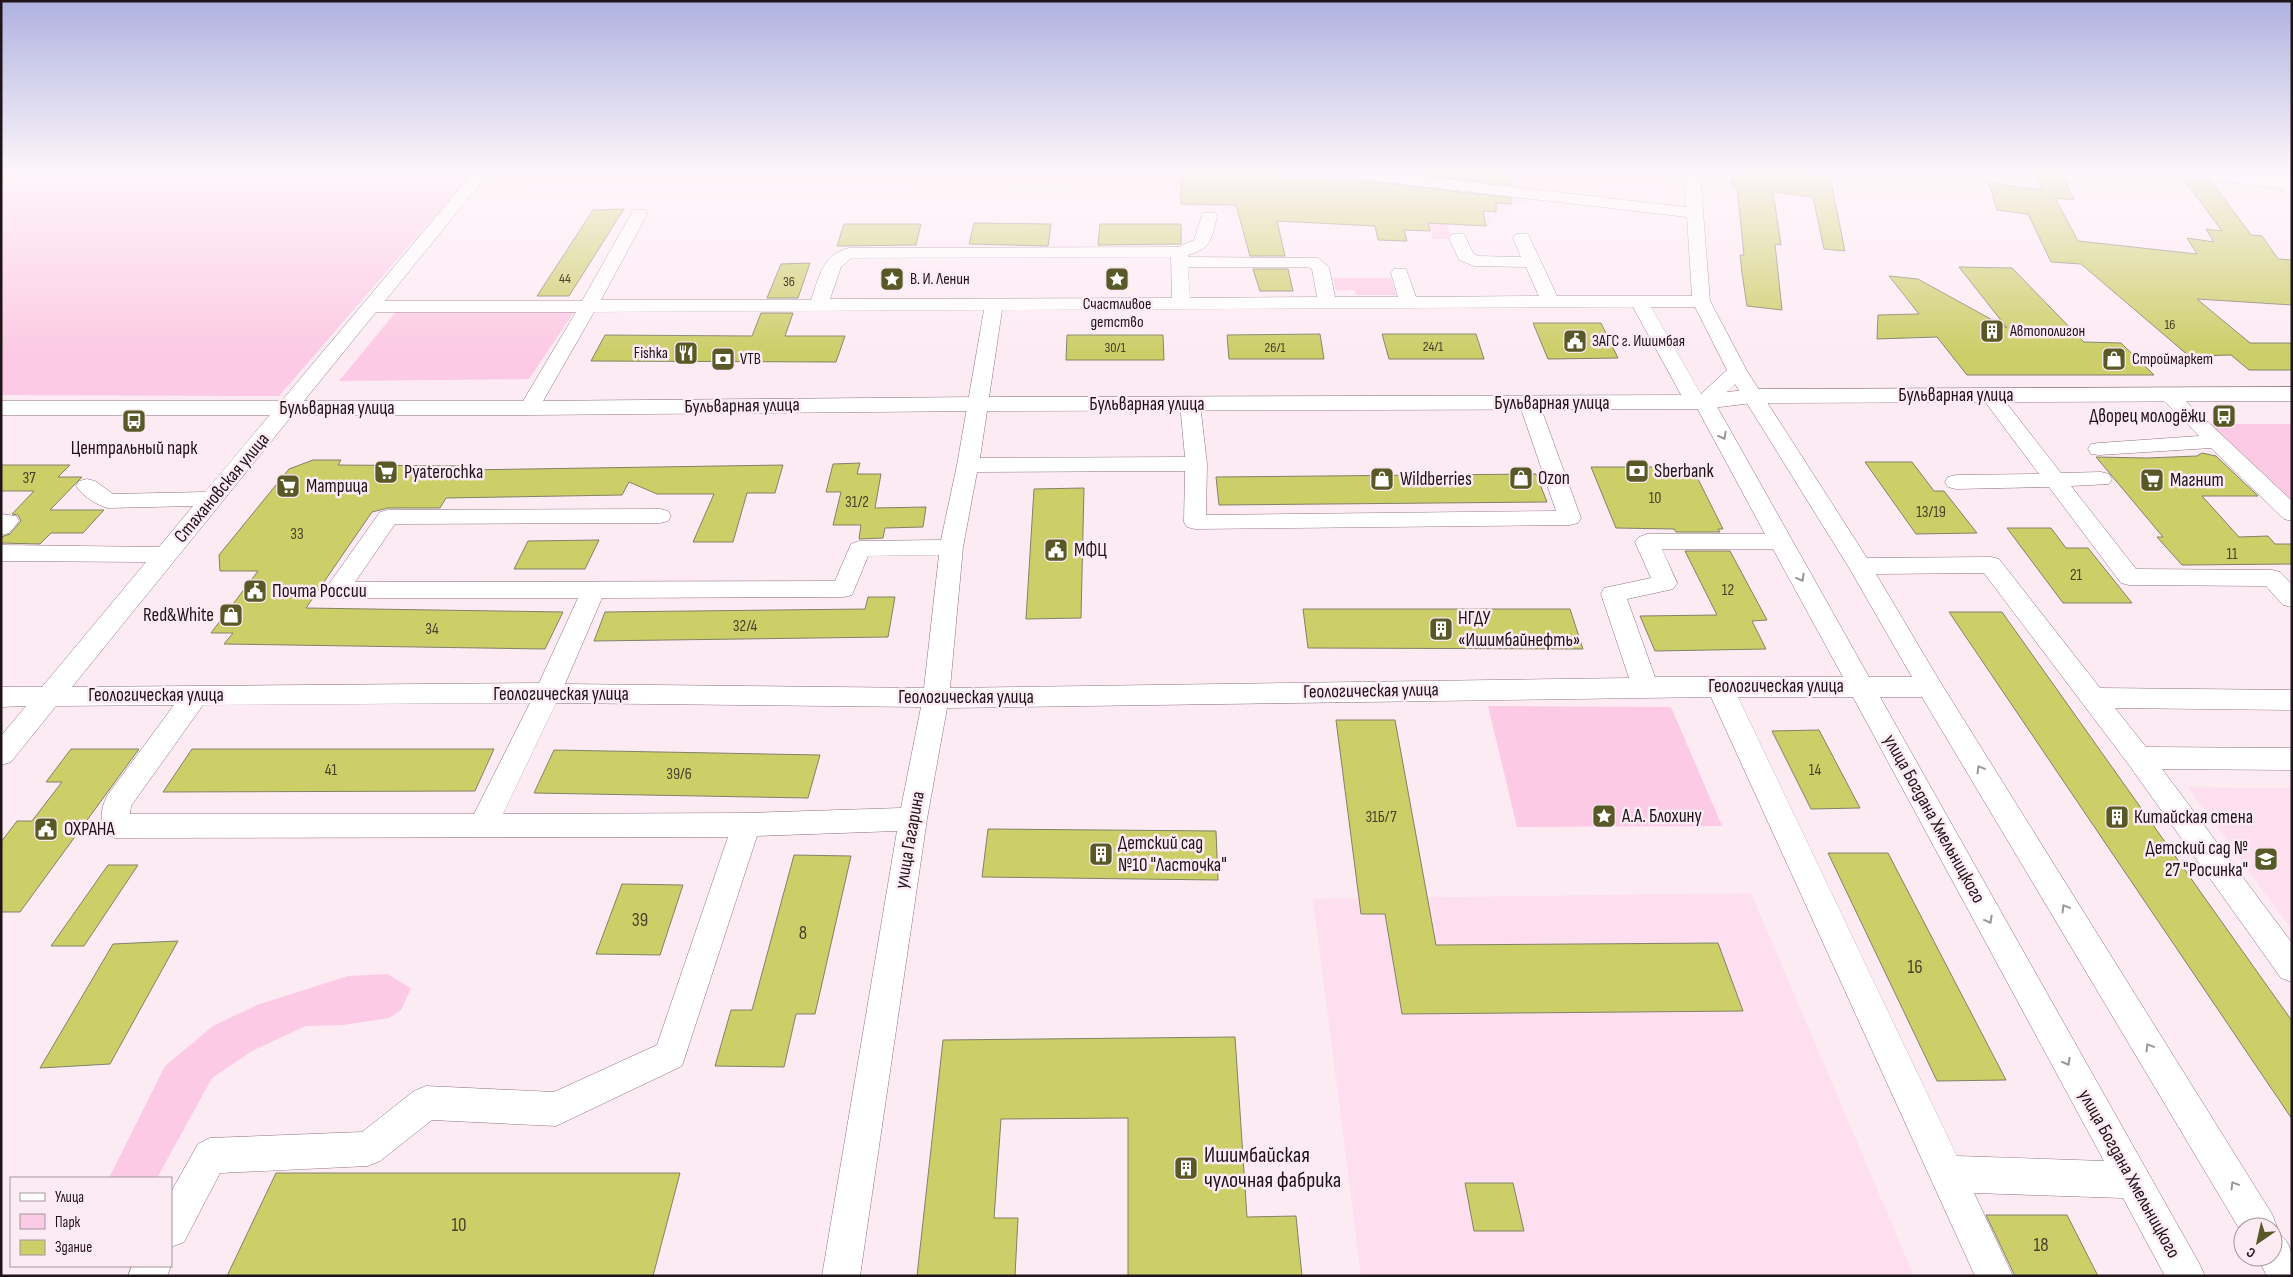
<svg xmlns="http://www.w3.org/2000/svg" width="2293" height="1277" viewBox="0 0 2293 1277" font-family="'Sofia Sans Condensed',sans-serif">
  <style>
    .built { fill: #fedfef }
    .green { fill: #fccae4 }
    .building { fill: #ccce68; stroke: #818268 }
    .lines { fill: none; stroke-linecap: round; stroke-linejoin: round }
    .minor-casing { stroke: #8e7380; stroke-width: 1 }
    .major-casing { stroke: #8e7380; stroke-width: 1 }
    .minor { fill: #fff; fill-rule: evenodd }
    .major { fill: #fff; fill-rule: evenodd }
    .oneway { stroke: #9a9598 }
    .labels { text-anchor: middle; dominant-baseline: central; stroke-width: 5; stroke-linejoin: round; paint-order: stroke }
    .far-number-label { font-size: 14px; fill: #4a422d }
    .far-poi-label { font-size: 16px; fill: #1e1419; stroke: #fdebf4; text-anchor: start }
    .number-label { font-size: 16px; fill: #4a422d }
    .street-label { font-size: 19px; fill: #1e1419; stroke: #fdebf4 }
    .poi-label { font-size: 19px; fill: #1e1419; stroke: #fdebf4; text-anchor: start }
    .near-number-label { font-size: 19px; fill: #4a422d }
    .near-poi-label { font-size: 22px; fill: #1e1419; stroke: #fdebf4; text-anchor: start }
  </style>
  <rect width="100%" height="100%" fill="#fdebf4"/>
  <path class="built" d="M500,174H1664L1665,197L1540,182L1541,199L1513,206L1486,226L1428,223L1430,231L1410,230L1364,219V226L1256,220L1181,204L1174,187L1026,183L845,194L562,192L489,187Z
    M2188,787L2292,788V930Z
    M1751,893L1914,1276H1361L1313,899Z"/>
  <path class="green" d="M1,174H471L279,396L1,395Z
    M1428,223L1447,224L1452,239H1433Z
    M1333,278H1391L1396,295H1356L1354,290H1336Z
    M399,308L576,309L529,379L339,381Z
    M2195,424H2292V519Z
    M1488,706L1671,707L1722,826L1517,827Z
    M387,974L411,988L401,1010L389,1018L343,1025L306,1026L252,1051L212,1078L157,1178H109L165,1066L213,1026L257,1005L348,976Z"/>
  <path class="building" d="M1181,174H1280L1279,176L1391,184L1511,198V204L1496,203V212L1483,211L1486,226L1428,223L1430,231L1404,230L1407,241L1378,240L1375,226L1277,221L1285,256H1250L1236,205L1181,204Z
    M1412,174H1510L1511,185Z
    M1732,174H1802L1830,177L1845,251L1824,249L1813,197L1773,192L1781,245L1775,244L1782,310L1747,306L1742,273L1740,255H1744L1737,187L1731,186Z
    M2034,174H2061L2074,200L2055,198L2078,241L2197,254L2187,238L2214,242L2206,229L2222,231L2183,178L2212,182L2251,235L2262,236L2278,259L2292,260V305L2197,299L2250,343H2292V370H2249L2231,355L2189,356L2081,264L2051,262L2028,214L1997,210L1989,183L2042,190Z
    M624,209L569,296H537L593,210Z
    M974,223L1051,224L1048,246L969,244Z
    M844,224H921L916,245L837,246Z
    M1100,224H1181V244L1098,245Z
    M810,263L798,298H767L781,264Z
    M1959,267L2012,268L2084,342L2121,343L2154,375H1967L1937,337L1877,339L1878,315L1919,314L1889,276L1918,279L2007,328Z
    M1253,269H1288L1293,291H1260Z
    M761,313H793L785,336H845L836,362L591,361L605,335L752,336Z
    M1533,323H1601L1618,358L1548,359Z
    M1320,334L1324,359H1229L1227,335Z
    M1382,334H1476L1484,359H1389Z
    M1067,335H1163L1164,360H1066Z
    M2202,453L2216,456L2258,496H2202L2239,537L2268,536L2275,544H2292V564L2182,565L2157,537H2163L2096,457L2147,458L2197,456Z
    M313,460H341L338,465L467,466L464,470L783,465L775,493H747L733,542H693L714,494H657L629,482L622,495L446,498L440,508H388L372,512L306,608L563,612L545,649L224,644L233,633H211L258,571H220L219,555L289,469Z
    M1865,462H1912L1934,491H1944L1977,533L1916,534Z
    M860,463L857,474H881L875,508L926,507L923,527L885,528L883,538L859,539L861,525H833L841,492H826L833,464Z
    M1,465H70L58,477H82L50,510H104L83,533H51L40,544L1,543V537L10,534L21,521L18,515L12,514L34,491H1Z
    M1591,467H1692L1723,529H1718L1720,532H1676L1674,529L1616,528Z
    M1536,474L1547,502L1219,505L1216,477Z
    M1084,488L1081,618L1026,619L1034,489Z
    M2007,528H2051L2066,548H2088L2132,603H2063Z
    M599,540L585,569H514L528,541Z
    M1685,551H1730L1767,620L1752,621L1766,649L1655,651L1640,616L1717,615Z
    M868,597H895L888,637L594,641L605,612L865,609Z
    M1303,609H1570L1583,649L1308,648Z
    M1949,612H2002L2292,1021V1119Z
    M1336,720H1395L1436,945L1718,943L1743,1011L1402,1014L1385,914H1361Z
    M1819,730L1860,808L1811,809L1772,731Z
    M71,749H139L20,912H1V842L17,821H32L62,782H46Z
    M192,749H494L475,791L163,792Z
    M554,750L820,755L808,798L534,793Z
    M988,829L1216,831L1218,880L982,877Z
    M1828,853H1888L2006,1080L1937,1081Z
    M794,855L851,856L815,1014H796L784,1067L715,1066L731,1010H752Z
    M108,865H138L84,946H51Z
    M622,884L683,885L660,955L596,954Z
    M178,941L110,1064L40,1068L113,944Z
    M1235,1037L1247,1217L1296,1216L1302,1276H1128V1118L1001,1119L994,1218H1018L1015,1276H917L943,1040Z
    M276,1173H680L653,1276H227Z
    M1465,1183H1513L1524,1231H1474Z
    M1986,1215H2067L2098,1276H2015Z"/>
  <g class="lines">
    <g class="minor-casing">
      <path id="minor" d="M472,174H488L385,301H582L631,214L633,210H645L647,214L601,300H811C819,277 823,254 849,248L1178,247L1194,240L1203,213H1215L1217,217C1211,239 1212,248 1188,255V257L1318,258L1329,267L1335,297H1398L1391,273L1394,269H1406L1416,297L1539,296L1526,267L1474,266L1459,260L1449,238L1452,234H1464L1473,253L1478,256L1521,257L1513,238L1516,234H1528L1557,296H1692L1687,217L1360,179L1354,177L1352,174H1398L1686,207L1684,174H1700L1710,301L1747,371L1867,558L1991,557L1999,559L2100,688L2292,690V710L2115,708L2146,747L2292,748V770L2162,769L2292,943V982L2281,978L2129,765L1984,573L1876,574L1939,680L2272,1214L2277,1227L2275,1232C2293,1241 2292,1255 2292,1276H2267L2257,1257H2273V1227H2243V1235L1922,697H1880L2199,1263L2205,1276H2165L2123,1198L1974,1193L2013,1276H1975L1711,697L947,708L927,819L860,1276H822L897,831L757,836L682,1066L556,1126L432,1120L380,1161L368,1166L220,1173L184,1242L171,1247V1192L198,1144L210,1138L362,1132L414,1091L426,1086L554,1092L657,1045L728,837L115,838L105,834C99,822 101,808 107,796L174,705L56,706L11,762L1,765V736L26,706L1,707V687H42L146,562L1,561V545L159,547L193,506L108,508C96,505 83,496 76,486L79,481L87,479L95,481L113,494L205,492ZM1171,257L1172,298L830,299L841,267L851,258ZM1188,267H1308L1312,269L1317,297L1190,298ZM1633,307L1685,402L1688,406L1697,408L1765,534H1647L1639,537L1635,542L1651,578L1604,588L1601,594L1629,678L950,688L963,547L977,472L1185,471L1184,522L1187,527L1195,529L1570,525L1578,523L1581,518L1539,403L1536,399L1529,397L1522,399L1519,403L1556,511L1206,515L1207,464L1200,404L1197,400L1190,398L1183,400L1180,404L1185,457L980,458L1002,310ZM1651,307H1695L1727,370L1701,394ZM984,310L957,465L941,540L859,541L851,544L835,581L355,582L395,524L660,523L668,521L671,516L668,511L660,509L388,510L380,512L329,584L325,590L329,596L337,598H578L539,683L72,687L376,312H576L519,408L522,412L529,414L536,412L539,408L594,312ZM1735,384L1848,566L1912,677H1869L1715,403ZM1662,549H1773L1843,677H1655L1627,599L1673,589L1677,583ZM939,555L924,688L565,684L602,598L844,597L852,595L868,556ZM1738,697H1853L2104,1161L1957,1156ZM530,703L474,814H130L131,806L203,705ZM556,703L921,707L901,808L746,813L503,814Z
        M2193,174H2239L2286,179L2292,181V187L2286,189L2201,179L2195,177Z
        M2167,388L2174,390L2292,501V521L2284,519L2211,448L2099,455L2091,454L2088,449L2091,444L2099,443L2199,436L2157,394L2160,390Z
        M1990,389L1997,391L2061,473L2101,472L2109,474L2112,479L2109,484L2071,486L2136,569L2272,570L2280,572L2292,584V607L2283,605L2266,586L2129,585L2121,583L2049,487L1956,489L1948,487L1945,482L1948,477L1956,475L2039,474L1980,395L1983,391Z
        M1,514L16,516L19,521L9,533L1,535Z
        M132,1266H171L167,1276H128Z"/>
    </g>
    <g class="major-casing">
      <path id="major" d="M2269,174H2287L2292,179V195L2286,194Z
        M2292,387V401L1752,403L1704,409L979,411L529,415H1V401H529L979,397L1704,395L1752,389Z"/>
    </g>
    <use href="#minor" class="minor"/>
    <use href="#major" class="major"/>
  </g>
  <defs><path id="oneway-chevron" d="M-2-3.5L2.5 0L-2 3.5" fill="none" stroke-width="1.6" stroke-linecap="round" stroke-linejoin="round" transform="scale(1.25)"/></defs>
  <g class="oneway">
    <use href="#oneway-chevron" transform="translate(1723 436) rotate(61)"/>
    <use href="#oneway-chevron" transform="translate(1801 578) rotate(61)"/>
    <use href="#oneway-chevron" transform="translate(1980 769) rotate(-121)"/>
    <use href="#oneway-chevron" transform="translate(2065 908) rotate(-121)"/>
    <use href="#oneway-chevron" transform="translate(1989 920) rotate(61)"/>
    <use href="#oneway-chevron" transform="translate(2149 1047) rotate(-121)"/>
    <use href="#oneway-chevron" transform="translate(2067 1062) rotate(61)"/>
    <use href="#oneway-chevron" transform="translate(2234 1185) rotate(-121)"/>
  </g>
  <linearGradient id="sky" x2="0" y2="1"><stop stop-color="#afb2e1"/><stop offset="0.49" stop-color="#fef6fa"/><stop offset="1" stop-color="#fef6fa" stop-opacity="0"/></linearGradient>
  <rect width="2293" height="352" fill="url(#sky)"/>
  <defs>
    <g id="sight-square" transform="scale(1.25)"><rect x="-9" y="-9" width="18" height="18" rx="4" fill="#585926" stroke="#fdebf4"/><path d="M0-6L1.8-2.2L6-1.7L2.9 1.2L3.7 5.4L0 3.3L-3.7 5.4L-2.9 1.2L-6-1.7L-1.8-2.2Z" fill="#fff"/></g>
    <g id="building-square" transform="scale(1.25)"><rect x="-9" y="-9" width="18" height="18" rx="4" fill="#585926" stroke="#fdebf4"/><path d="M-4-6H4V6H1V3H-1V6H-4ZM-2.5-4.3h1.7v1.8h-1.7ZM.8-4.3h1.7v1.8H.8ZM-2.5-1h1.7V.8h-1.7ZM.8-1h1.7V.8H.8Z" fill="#fff"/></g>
    <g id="civic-square" transform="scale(1.25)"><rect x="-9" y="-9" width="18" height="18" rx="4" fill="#585926" stroke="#fdebf4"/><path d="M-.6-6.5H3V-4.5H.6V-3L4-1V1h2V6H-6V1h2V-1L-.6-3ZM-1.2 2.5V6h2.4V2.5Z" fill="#fff"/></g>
    <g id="restaurant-square" transform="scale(1.25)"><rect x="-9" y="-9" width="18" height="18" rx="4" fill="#585926" stroke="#fdebf4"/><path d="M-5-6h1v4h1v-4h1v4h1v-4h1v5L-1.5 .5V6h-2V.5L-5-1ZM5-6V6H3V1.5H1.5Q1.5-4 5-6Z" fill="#fff"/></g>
    <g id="bank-square" transform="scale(1.25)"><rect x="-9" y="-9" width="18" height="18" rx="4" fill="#585926" stroke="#fdebf4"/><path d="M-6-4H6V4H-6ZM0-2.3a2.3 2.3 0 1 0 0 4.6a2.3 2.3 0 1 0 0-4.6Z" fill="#fff"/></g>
    <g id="shop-square" transform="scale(1.25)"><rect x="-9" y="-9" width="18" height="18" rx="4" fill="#585926" stroke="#fdebf4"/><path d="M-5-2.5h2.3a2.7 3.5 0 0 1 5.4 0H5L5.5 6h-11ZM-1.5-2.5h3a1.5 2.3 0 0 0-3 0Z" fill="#fff"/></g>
    <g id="bus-square" transform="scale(1.25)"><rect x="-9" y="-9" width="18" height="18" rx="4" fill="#585926" stroke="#fdebf4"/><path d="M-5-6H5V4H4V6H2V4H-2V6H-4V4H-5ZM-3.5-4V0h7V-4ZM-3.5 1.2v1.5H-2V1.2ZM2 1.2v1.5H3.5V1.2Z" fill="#fff"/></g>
    <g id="supermarket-square" transform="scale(1.25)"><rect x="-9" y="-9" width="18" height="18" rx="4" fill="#585926" stroke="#fdebf4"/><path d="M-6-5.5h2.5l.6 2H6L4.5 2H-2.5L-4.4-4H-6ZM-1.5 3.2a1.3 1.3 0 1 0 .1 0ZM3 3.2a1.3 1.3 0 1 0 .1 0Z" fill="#fff"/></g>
    <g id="school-square" transform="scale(1.25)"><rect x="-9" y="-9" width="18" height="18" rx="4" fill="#585926" stroke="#fdebf4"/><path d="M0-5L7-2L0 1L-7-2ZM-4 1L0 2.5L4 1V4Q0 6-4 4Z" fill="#fff"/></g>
  </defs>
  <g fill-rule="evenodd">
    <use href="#sight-square" x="892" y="279"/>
    <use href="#sight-square" x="1117" y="279"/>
    <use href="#building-square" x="1992" y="331"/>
    <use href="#civic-square" x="1575" y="341"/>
    <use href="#restaurant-square" x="686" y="353"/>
    <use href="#bank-square" x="723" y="359"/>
    <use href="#shop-square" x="2114" y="359"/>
    <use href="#bus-square" x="2224" y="416"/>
    <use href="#bus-square" x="134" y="421"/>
    <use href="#bank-square" x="1637" y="471"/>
    <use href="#supermarket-square" x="386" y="472"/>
    <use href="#shop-square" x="1521" y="478"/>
    <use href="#shop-square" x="1382" y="479"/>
    <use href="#supermarket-square" x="2152" y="480"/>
    <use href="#supermarket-square" x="288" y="486"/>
    <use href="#civic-square" x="1056" y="550"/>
    <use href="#civic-square" x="255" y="591"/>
    <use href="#shop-square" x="231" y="615"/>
    <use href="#building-square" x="1441" y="629"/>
    <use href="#sight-square" x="1604" y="816"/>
    <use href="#building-square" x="2117" y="817"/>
    <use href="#civic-square" x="46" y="829"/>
    <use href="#building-square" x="1101" y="854"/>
    <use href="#school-square" x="2266" y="859"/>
    <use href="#building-square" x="1186" y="1168"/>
  </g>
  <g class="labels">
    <g class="far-number-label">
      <text x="565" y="278">44</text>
      <text x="789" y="281">36</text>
      <text x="2170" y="324">16</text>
      <text x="1433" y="346">24/1</text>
      <text x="1115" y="347">30/1</text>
      <text x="1275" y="347">26/1</text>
    </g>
    <g class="far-poi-label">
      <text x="910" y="279">В. И. Ленин</text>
      <text x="1117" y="304" text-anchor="middle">Счастливое<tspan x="1117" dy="18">детство</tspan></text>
      <text x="2010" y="331">Автополигон</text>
      <text x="1592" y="341">ЗАГС г. Ишимбая</text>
      <text x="668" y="353" text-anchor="end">Fishka</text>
      <text x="740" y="359">VTB</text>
      <text x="2132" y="359">Строймаркет</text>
    </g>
    <g class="number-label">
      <text x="29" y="478">37</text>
      <text x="1655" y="498">10</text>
      <text x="857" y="502">31/2</text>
      <text x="1931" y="512">13/19</text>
      <text x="297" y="534">33</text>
      <text x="2232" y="554">11</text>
      <text x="2076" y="575">21</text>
      <text x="1728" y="590">12</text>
      <text x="745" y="626">32/4</text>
      <text x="432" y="629">34</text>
      <text x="331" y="770">41</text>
      <text x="1815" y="770">14</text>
      <text x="679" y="774">39/6</text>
      <text x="1381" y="817">31Б/7</text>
    </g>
    <g class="street-label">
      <text x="1956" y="395">Бульварная улица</text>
      <text x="1552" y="403">Бульварная улица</text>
      <text x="1147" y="404">Бульварная улица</text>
      <text transform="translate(742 406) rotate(-1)">Бульварная улица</text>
      <text x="337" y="408">Бульварная улица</text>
      <text transform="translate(222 488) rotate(-50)">Стахановская улица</text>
      <text x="1776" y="686">Геологическая улица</text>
      <text transform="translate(1371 691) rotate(-1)">Геологическая улица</text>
      <text x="561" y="694">Геологическая улица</text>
      <text x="156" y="695">Геологическая улица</text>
      <text x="966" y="697">Геологическая улица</text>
      <text transform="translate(1934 819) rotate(61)">улица Богдана Хмельницкого</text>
      <text transform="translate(910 840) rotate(-80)">улица Гагарина</text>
      <text transform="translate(2129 1174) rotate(61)">улица Богдана Хмельницкого</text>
    </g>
    <g class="poi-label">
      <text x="2206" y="416" text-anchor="end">Дворец молодёжи</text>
      <text x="134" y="448" text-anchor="middle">Центральный парк</text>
      <text x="1654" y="471">Sberbank</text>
      <text x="404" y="472">Pyaterochka</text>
      <text x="1538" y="478">Ozon</text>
      <text x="1400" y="479">Wildberries</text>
      <text x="2170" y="480">Магнит</text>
      <text x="306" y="486">Матрица</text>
      <text x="1074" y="550">МФЦ</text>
      <text x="272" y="591">Почта России</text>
      <text x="214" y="615" text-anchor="end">Red&amp;White</text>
      <text x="1458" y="618">НГДУ<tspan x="1458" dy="22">«Ишимбайнефть»</tspan></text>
      <text x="1622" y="816">А.А. Блохину</text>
      <text x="2134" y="817">Китайская стена</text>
      <text x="64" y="829">ОХРАНА</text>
      <text x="1118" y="843">Детский сад<tspan x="1118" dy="22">№10 "Ласточка"</tspan></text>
      <text x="2248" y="848" text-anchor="end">Детский сад №<tspan x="2248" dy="22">27 "Росинка"</tspan></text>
    </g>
    <g class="near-number-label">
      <text x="640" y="920">39</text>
      <text x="803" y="933">8</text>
      <text x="1915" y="967">16</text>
      <text x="459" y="1225">10</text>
      <text x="2041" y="1245">18</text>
    </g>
    <g class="near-poi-label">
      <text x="1204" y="1155">Ишимбайская<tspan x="1204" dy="25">чулочная фабрика</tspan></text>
    </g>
  </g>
  <rect width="2293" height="1277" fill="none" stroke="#1e1419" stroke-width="5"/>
  <rect x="10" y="1177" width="162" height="90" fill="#fdebf4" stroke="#a4959c"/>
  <rect x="20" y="1193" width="25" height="8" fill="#ffffff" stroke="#a4959c"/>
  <text x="55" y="1202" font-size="15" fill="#1e1419">Улица</text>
  <rect x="20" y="1214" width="25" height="15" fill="#fccae4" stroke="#a4959c"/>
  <text x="55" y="1227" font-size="15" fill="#1e1419">Парк</text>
  <rect x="20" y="1240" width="25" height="15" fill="#ccce68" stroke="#a4959c"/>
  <text x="55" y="1252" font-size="15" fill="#1e1419">Здание</text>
  <g transform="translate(2258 1242) rotate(214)"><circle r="24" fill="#fdebf4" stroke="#a4959c"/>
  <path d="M0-4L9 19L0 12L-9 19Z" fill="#585926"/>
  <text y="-8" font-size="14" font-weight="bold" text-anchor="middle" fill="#1e1419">С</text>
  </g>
</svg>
